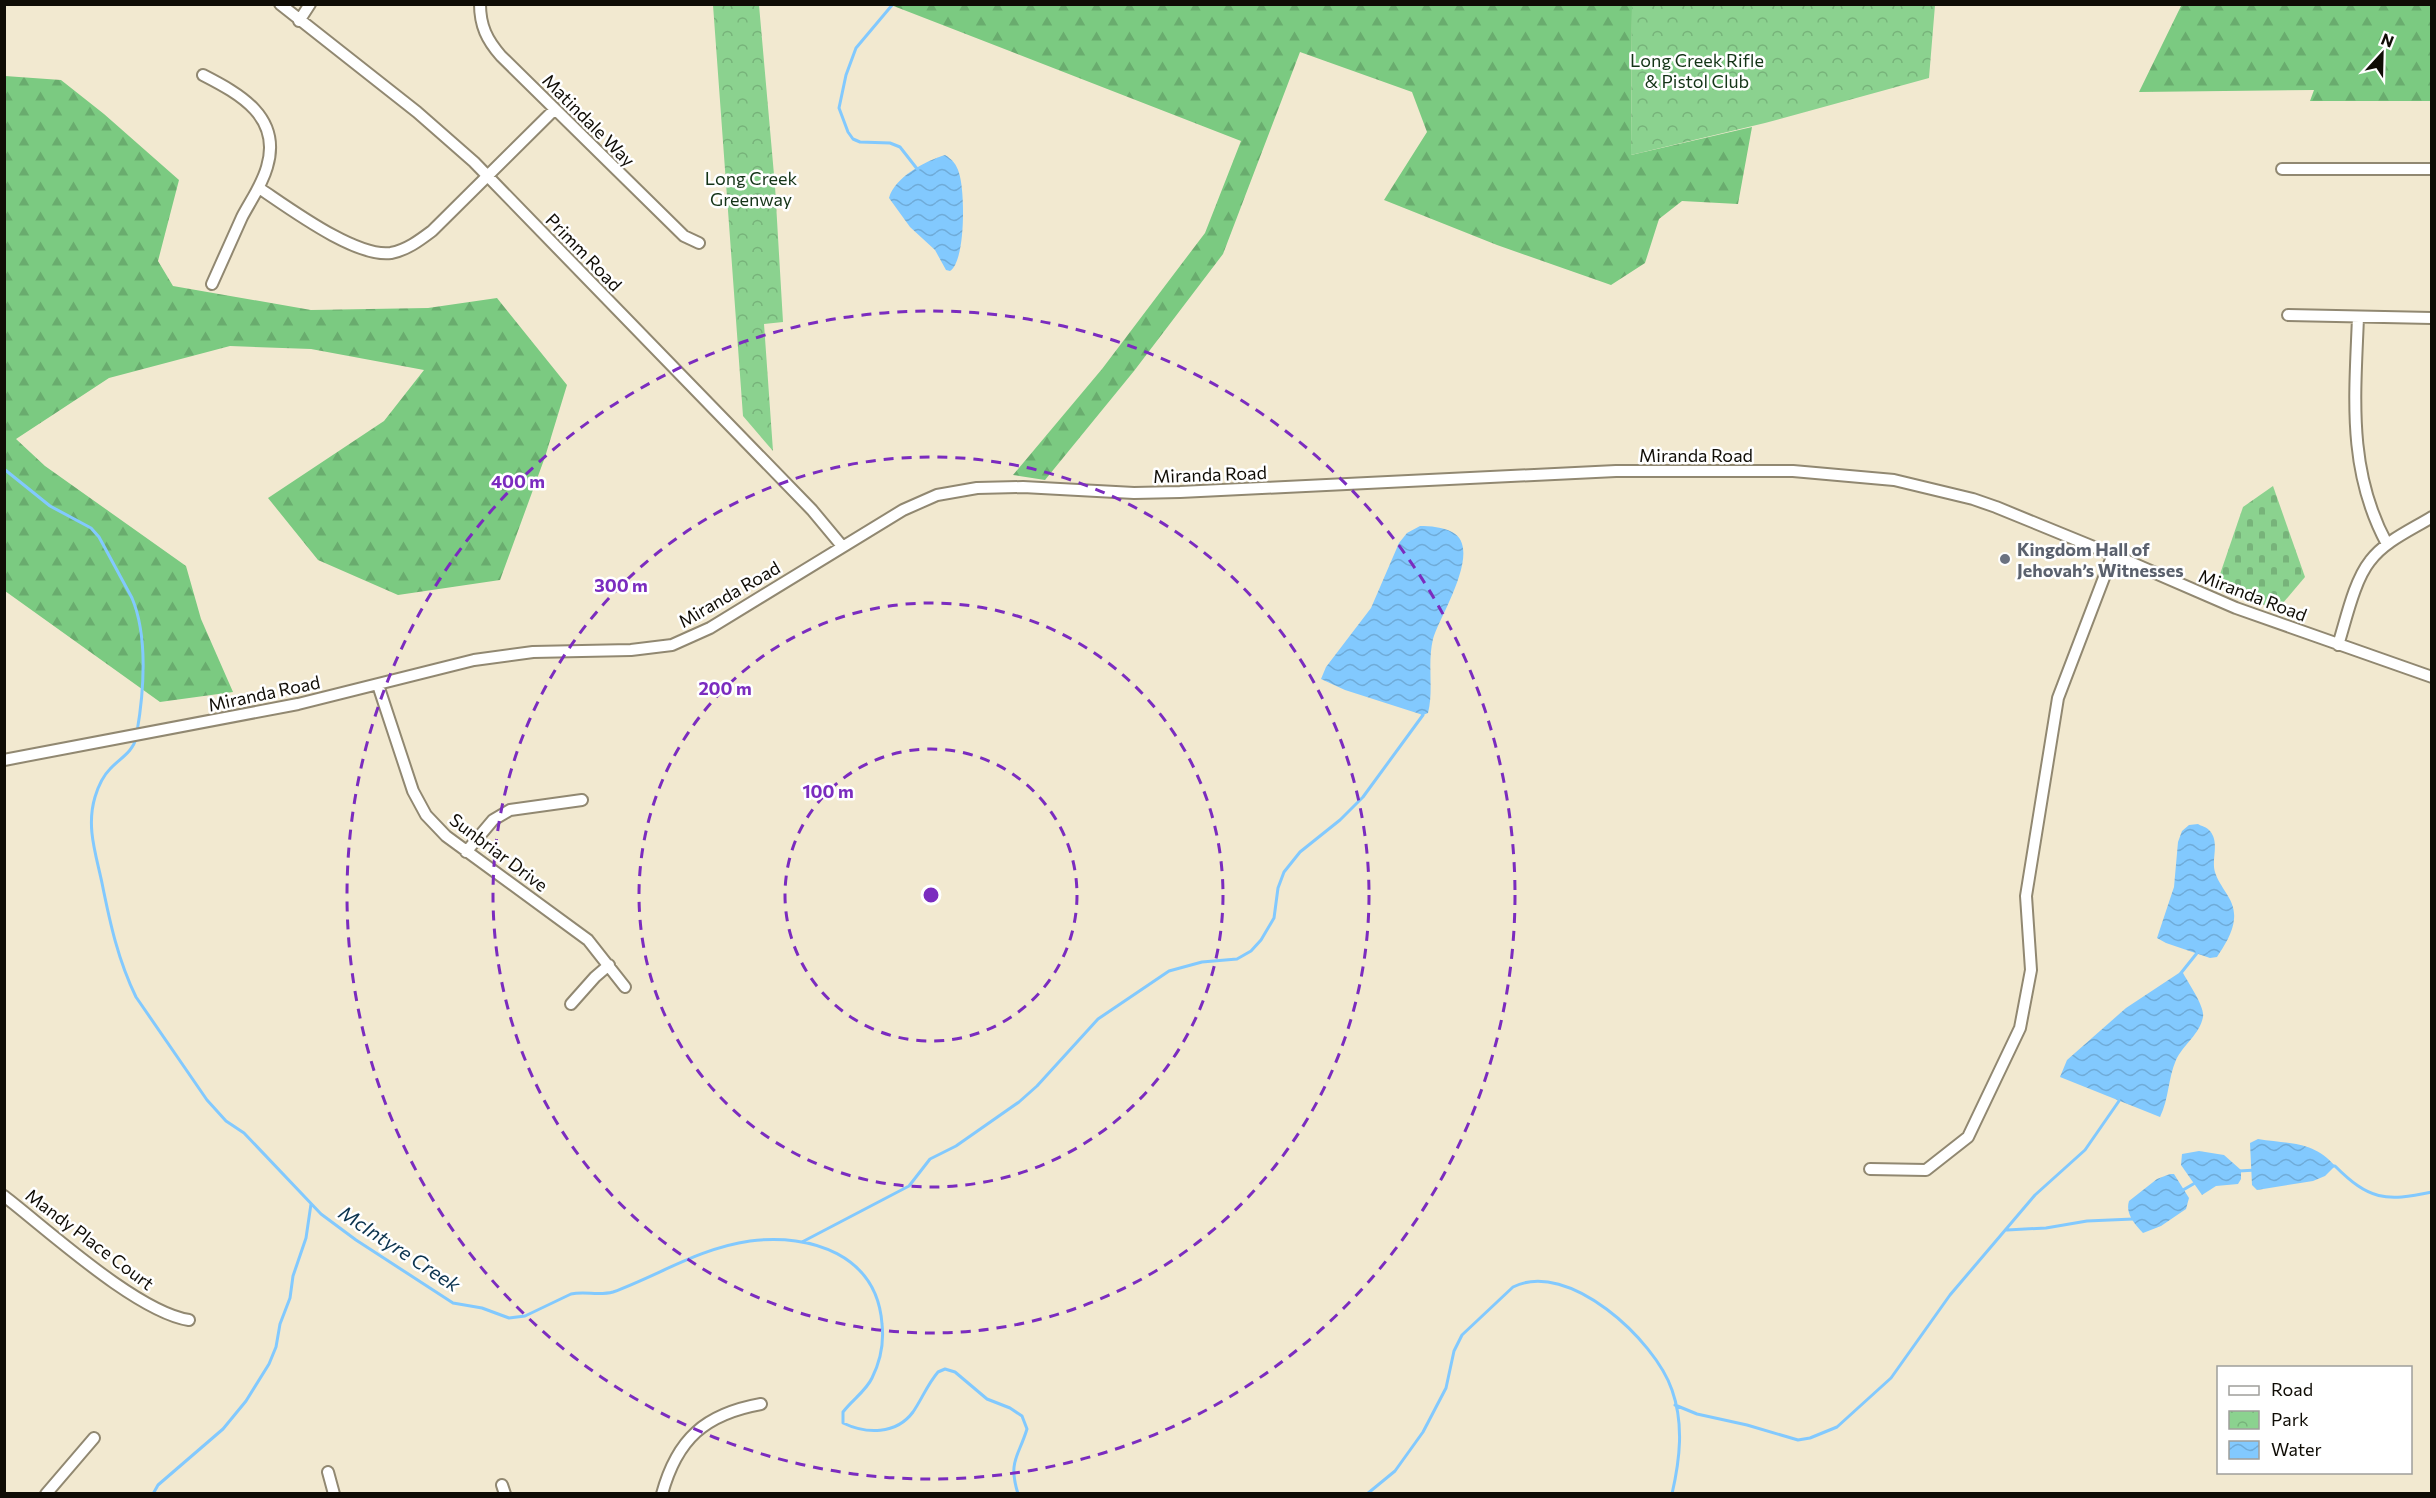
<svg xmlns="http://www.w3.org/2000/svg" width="2436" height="1498" viewBox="0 0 2436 1498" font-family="Commissioner,sans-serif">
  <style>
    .forest { fill: url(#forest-firs) }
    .cemetery { fill: url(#cemetery-stones) }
    .park { fill: url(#park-crowns) }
    .water { fill: url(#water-waves) }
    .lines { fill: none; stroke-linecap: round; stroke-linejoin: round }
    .stream { stroke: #82c9fe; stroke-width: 3 }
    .minor-casing { stroke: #918871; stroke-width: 14 }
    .minor { stroke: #fff; stroke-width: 10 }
    .ring { fill: none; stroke: #7b2cbf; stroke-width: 3; stroke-dasharray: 10 8 }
    .worship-dot { fill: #6b7280; stroke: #fff; stroke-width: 2 }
    .labels { text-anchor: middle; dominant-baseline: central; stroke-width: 5; stroke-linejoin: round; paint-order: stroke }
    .park-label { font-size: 18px; fill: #143417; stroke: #fff }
    .street-label { font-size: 18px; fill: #0f0c05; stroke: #fff }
    .worship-label { font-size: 18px; font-weight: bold; fill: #5b616d; stroke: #fff; text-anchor: start }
    .water-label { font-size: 20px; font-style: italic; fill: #0c344f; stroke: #fff }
    .centre { fill: #7b2cbf; stroke: #fff; stroke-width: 3 }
    .ring-label { font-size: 18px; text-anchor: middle; font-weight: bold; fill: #7b2cbf; stroke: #fff; stroke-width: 5; stroke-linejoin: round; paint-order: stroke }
  </style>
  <defs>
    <pattern id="forest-firs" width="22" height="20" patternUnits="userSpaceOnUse" patternTransform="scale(1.5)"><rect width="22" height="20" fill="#7bca81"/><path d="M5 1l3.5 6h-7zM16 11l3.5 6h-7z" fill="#69ac6e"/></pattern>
    <pattern id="cemetery-stones" width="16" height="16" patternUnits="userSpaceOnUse" patternTransform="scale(1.5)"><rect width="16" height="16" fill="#8bd28f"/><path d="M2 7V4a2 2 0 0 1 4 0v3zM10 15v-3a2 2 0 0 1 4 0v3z" fill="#77b37a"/></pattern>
    <pattern id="park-crowns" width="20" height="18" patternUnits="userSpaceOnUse" patternTransform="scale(1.5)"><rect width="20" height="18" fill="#8bd28f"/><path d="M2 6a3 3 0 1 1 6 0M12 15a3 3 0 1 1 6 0" fill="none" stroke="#77b37a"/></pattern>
    <pattern id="water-waves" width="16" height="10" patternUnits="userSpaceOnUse" patternTransform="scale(1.5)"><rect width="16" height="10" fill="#82c9fe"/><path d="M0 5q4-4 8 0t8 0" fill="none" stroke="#6fabd8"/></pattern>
  </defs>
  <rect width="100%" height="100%" fill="#f2e9d0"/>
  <path class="forest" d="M2182,4L2431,5V101H2310L2314,90L2139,92Z
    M891,5H1632L1631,155L1752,127L1738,204L1682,201L1659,219L1645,263L1611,285L1497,245L1384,200L1427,132L1412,92L1300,52L1223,254L1134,371L1045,480L1013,475L1102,369L1205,233L1241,141Z
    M5,76L61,80L104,114L179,180L158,261L173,286L311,310L428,308L497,298L567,385L545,457L500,580L398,595L318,560L268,498L384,421L424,370L311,349L230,346L109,378L16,439L45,466L186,566L201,619L233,692L160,702L5,591Z"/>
  <path class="cemetery" d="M2273,486L2305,577L2277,610L2216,586L2243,507Z"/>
  <path class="park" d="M713,5H759L775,186L783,322L764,324L773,451L743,416Z
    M1632,5H1935L1929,78L1765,123L1631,155Z"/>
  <path class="water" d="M945,155C952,159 957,165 959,173C965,190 966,261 950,271L946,270L935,250L910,227L889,198C895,177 925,161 945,155Z
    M1420,526C1430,526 1443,527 1452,532C1484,548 1439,617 1433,639C1427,664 1434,689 1428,713L1423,715L1345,690L1321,679L1326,667L1371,608L1399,543L1407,533Z
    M2198,824C2201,826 2207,827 2210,831C2220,843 2211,859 2215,872C2220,889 2236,899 2234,919C2233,933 2224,946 2217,957L2210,958L2166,943L2157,938L2174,887L2178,842L2182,831L2189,825Z
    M2182,971C2188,983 2205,1006 2203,1017C2200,1034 2183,1045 2176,1060C2168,1078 2169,1099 2160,1117L2060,1077L2067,1060L2126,1008Z
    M2258,1139C2289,1144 2314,1141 2335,1166L2325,1176L2313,1181L2257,1190L2252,1185L2250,1143Z
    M2199,1151L2224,1155L2241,1170V1179L2238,1184L2216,1186L2202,1195L2181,1165L2182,1154Z
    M2170,1174H2174L2189,1198L2186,1209L2161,1226L2143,1233C2135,1224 2125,1214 2129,1201L2157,1179Z"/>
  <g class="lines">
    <path class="stream" d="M893,4L856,48L846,75L839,108L848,132L853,139L860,142L890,143L900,147L918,170
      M4,469L50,506L91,528L99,537L132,598C148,636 144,691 137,732
      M136,738C133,752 119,759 110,769C103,776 98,787 95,797C86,827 96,854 102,883C110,923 118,960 136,997L207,1100L226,1121L244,1133L321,1214L356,1240L453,1303L482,1308L509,1318L525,1316L571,1294C585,1291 599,1296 613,1292C659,1275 700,1248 750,1241C811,1233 877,1255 882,1324C884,1342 880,1362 872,1378C866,1391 852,1400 843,1412V1423C866,1434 896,1435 913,1412C922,1399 927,1385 938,1372L945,1369L955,1372L987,1399L1010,1408L1022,1416L1027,1429C1018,1458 1008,1461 1018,1494
      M2181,973L2197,953V949
      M2332,1166H2335C2369,1200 2385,1202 2432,1192
      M2239,1171L2256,1170
      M2183,1190L2195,1183
      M2007,1230L2046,1228L2087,1221L2133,1219
      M802,1242L909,1186L930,1159L956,1146L1019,1102L1037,1086L1098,1019L1169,971L1202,962L1237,959L1251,951L1261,940L1274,918L1278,888L1284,872L1300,852L1340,820L1363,797L1423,715L1422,713
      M1675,1405L1697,1414L1747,1425L1798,1440L1810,1438L1837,1427L1891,1378L1950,1295L2035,1195L2085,1150L2119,1101L2118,1097
      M153,1494L158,1485L223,1429L246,1401L269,1364L276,1347L280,1324L290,1298L293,1276L306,1238L311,1204
      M1367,1494L1395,1471L1423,1432L1446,1388L1454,1351L1462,1335L1513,1287C1568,1259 1655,1340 1672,1390C1684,1424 1680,1459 1672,1494"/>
    <g class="minor-casing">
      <path id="minor" d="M280,4L417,112L474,162L812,510L842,546
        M480,4C480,26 487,40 501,56L684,236L699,243
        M299,21L310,4
        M203,75C240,94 282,117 267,167C262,185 251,200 242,217C232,239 222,262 212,284
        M2282,169H2432
        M259,188C289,208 356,258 391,253C407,250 420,240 432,231L555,109
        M2288,315L2432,318
        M2358,317C2355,397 2347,470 2387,544
        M2338,645C2346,620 2354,581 2370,561C2385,541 2411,530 2432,517
        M378,685L413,791L426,815L446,836L588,940L625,987
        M4,760L298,704L474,660L533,652L631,650L672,645L710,628L903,510L937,495L977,488L1023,487L1134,493L1180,492L1616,471H1793L1894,480L1973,499L1996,507L2123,559L2236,608L2432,677
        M466,852L493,820L510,810L582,800
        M571,1004L595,977L609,965
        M1870,1169L1926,1170L1968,1137L2020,1028L2031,970L2026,896L2058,698L2113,554
        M4,1196C48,1230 137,1312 189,1320
        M328,1472L334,1494
        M502,1485L505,1494
        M46,1494L94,1438
        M662,1494C677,1439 705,1414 761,1404"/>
    </g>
    <use href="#minor" class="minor"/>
  </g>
  <g class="ring">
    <circle cx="931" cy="895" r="146"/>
    <circle cx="931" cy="895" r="292"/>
    <circle cx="931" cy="895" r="438"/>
    <circle cx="931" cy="895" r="584"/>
  </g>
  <circle class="worship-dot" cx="2005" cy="559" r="6"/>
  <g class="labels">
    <g class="park-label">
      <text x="1697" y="60">Long Creek Rifle<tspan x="1697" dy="21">&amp; Pistol Club</tspan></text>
      <text x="751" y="178">Long Creek<tspan x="751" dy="21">Greenway</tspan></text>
    </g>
    <g class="street-label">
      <text transform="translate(589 120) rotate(45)">Matindale Way</text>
      <text transform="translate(584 252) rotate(46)">Primm Road</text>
      <text x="1696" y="455">Miranda Road</text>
      <text transform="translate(1210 474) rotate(-2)">Miranda Road</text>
      <text transform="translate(729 594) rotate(-30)">Miranda Road</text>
      <text transform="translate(2253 595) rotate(21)">Miranda Road</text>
      <text transform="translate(264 693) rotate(-12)">Miranda Road</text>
      <text transform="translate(499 852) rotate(37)">Sunbriar Drive</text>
      <text transform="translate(90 1239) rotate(37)">Mandy Place Court</text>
    </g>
    <g class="worship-label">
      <text x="2017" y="549">Kingdom Hall of<tspan x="2017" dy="21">Jehovah’s Witnesses</tspan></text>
    </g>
    <g class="water-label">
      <text transform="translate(400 1248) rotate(33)">McIntyre Creek</text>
    </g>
  </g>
  <circle cx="931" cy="895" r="9" class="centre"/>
  <g class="ring-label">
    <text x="518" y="488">400 m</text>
    <text x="621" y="592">300 m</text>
    <text x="725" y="695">200 m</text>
    <text x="828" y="798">100 m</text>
  </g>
  <rect width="2436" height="1498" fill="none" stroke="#0f0c05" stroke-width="12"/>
  <rect x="2217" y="1366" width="195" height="108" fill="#ffffff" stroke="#9f9e9b" stroke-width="1.5"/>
  <rect x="2229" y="1386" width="30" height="9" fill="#ffffff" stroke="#9f9e9b" stroke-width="1.5"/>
  <text x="2271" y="1396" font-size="18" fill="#0f0c05">Road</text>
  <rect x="2229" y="1411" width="30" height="18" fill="url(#park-crowns)" stroke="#9f9e9b" stroke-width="1.5"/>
  <text x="2271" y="1426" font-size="18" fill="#0f0c05">Park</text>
  <rect x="2229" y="1441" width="30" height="18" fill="url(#water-waves)" stroke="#9f9e9b" stroke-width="1.5"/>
  <text x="2271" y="1456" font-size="18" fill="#0f0c05">Water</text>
  <g transform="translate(2382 54) rotate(22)" stroke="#ffffff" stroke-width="4.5" paint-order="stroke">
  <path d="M0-4.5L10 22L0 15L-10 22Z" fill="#0f0c05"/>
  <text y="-9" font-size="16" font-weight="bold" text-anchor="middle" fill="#0f0c05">N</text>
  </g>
</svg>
